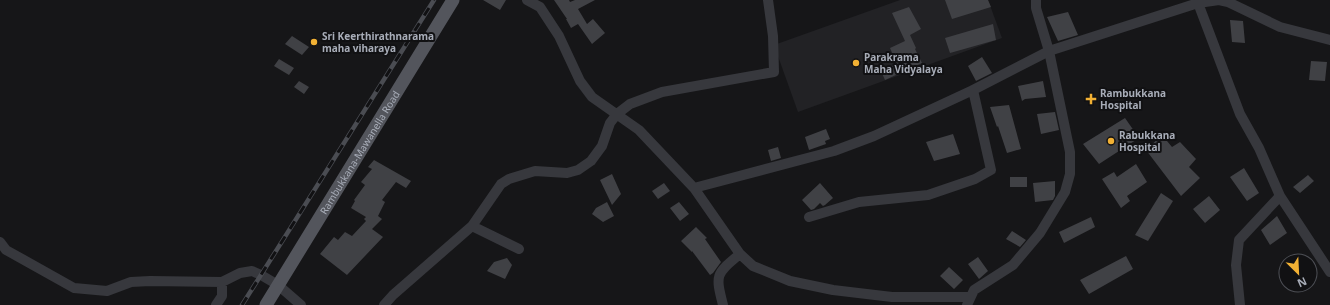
<svg xmlns="http://www.w3.org/2000/svg" width="1330" height="305" viewBox="0 0 1330 305" font-family="'Noto Sans',sans-serif">
  <style>
    .built { fill: #222225 }
    .building { fill: #404145 }
    .lines { fill: none; stroke-linecap: round; stroke-linejoin: round }
    .minor { stroke: #37383d; stroke-width: 10 }
    .major { stroke: #53555c; stroke-width: 13 }
    .rail-casing { stroke: #4a4c52; stroke-width: 4.5 }
    .rail { stroke: #111113; stroke-width: 3; stroke-dasharray: 9; stroke-linecap: butt }
    .poi-dot { fill: #f2b134; stroke: #111113; stroke-width: 1.5 }
    .labels { text-anchor: middle; dominant-baseline: central; stroke-width: 4; stroke-linejoin: round; paint-order: stroke }
    .poi-label { font-size: 10px; font-weight: bold; fill: #a8adb8; stroke: #111113; text-anchor: start }
    .street-label { font-size: 10px; fill: #a8adb8; stroke: #111113 }
  </style>
  <rect width="100%" height="100%" fill="#161618"/>
  <path class="built" d="M900,0H988L1002,38L798,112L774,45Z"/>
  <path class="building" d="M483,0H506L500,10Z
    M554,0H569L570,2L575,0H595L578,9L587,24L593,19L605,33L592,44L578,24L571,28L566,19H567Z
    M945,0H988L991,7L952,19Z
    M909,7L921,29L910,35L916,48L915,49L922,63L885,80L881,71L897,64L890,48L905,41L892,13Z
    M1068,12L1078,35L1058,41L1047,17Z
    M1230,20L1243,21L1245,43L1232,42Z
    M993,24L996,40L950,53L945,38Z
    M292,36L309,47L302,55L285,44Z
    M982,57L992,73L976,81L968,66Z
    M279,59L294,68L289,75L274,66Z
    M1311,61L1327,62L1325,81L1309,80Z
    M299,81L309,87L304,94L294,87Z
    M1043,81L1046,97L1025,99L1022,101L1018,86Z
    M1009,105L1021,149L1007,153L998,126L997,127L990,107Z
    M1055,112L1059,130L1041,134L1037,114Z
    M1125,118L1139,138L1099,164L1083,144Z
    M826,129L830,139L825,141L826,144L809,150L805,137Z
    M953,134L960,154L934,161L926,142Z
    M1162,135L1172,147L1180,142L1196,159L1189,167L1200,178L1181,196L1146,150Z
    M778,147L781,158L771,161L768,150Z
    M374,160L411,181L406,188L396,182L382,200L385,202L378,216L382,219L372,229L383,237L347,275L320,254L334,237L338,240L345,232L352,236L366,221L364,219L366,217L351,208L355,201L354,200L365,185L361,182L372,169L368,167Z
    M1136,164L1147,182L1127,196L1130,201L1121,208L1102,179L1114,172L1117,177Z
    M1244,168L1259,193L1247,201L1230,177Z
    M612,174L621,194L612,205L600,180Z
    M1308,175L1314,181L1300,193L1293,187Z
    M1010,177H1027V187H1010Z
    M1055,181V196L1053,200L1035,202L1033,183Z
    M664,183L670,191L658,199L652,191Z
    M820,183L833,198L825,205L823,206L820,203L814,209L811,210L802,200Z
    M1161,193L1173,201L1148,241L1135,235Z
    M1209,196L1220,210L1205,223L1193,209Z
    M607,202L614,216L603,222L592,214L596,208Z
    M679,202L689,214L680,221L670,208Z
    M1277,216L1287,233L1270,245L1261,230Z
    M1091,217L1095,227L1064,243L1059,232Z
    M696,227L707,238L705,239L721,262L713,273L710,275L692,251V252L681,241Z
    M1012,231L1026,240L1020,247L1006,239Z
    M1126,256L1133,269L1089,294L1080,280Z
    M978,257L988,271L979,279L968,264Z
    M507,258L512,265L505,279L487,271L494,262Z
    M949,267L963,280L954,289L940,276Z"/>
  <g class="lines">
    <path class="minor" d="M527,0L540,7L559,36L580,81L592,97L639,130L694,188L740,254L753,266L790,281L833,290L892,297H970
      M1198,3L1240,114L1259,148L1280,196L1330,272
      M694,188L834,151L874,136L973,90L1049,51L1198,3L1219,0L1228,2L1280,27L1330,40
      M809,217L859,202L928,195L975,179L991,170L973,90
      M472,226L519,249
      M0,242L6,250L74,288L107,291L131,282L150,281L222,282L240,273L252,271L261,275L278,285L301,305
      M216,305L222,296V282
      M384,305L393,295L472,226L501,184L509,179L535,171L567,173L578,170L591,161L602,146L610,123L617,114L630,104L662,92L774,72L773,36L768,0
      M723,305C715,274 716,274 740,254
      M967,305L974,290L1013,265L1040,233L1065,192L1070,174V152L1049,51L1036,8V0
      M1240,305L1236,265L1239,240L1280,196"/>
    <path class="major" id="s1" d="M266,305L453,0"/>
    <g class="rail-casing">
      <path id="rail" d="M242,305L434,0"/>
    </g>
    <use href="#rail" class="rail"/>
  </g>
  <g class="poi-dot">
    <circle cx="314" cy="42" r="4"/>
    <circle cx="856" cy="63" r="4"/>
    <path d="M1089 93h4v4h4v4h-4v4h-4v-4h-4v-4h4z"/>
    <circle cx="1111" cy="141" r="4"/>
  </g>
  <g class="labels">
    <g class="poi-label">
      <text x="322" y="36">Sri Keerthirathnarama<tspan x="322" dy="12">maha viharaya</tspan></text>
      <text x="864" y="57">Parakrama<tspan x="864" dy="12">Maha Vidyalaya</tspan></text>
      <text x="1100" y="93">Rambukkana<tspan x="1100" dy="12">Hospital</tspan></text>
      <text x="1119" y="135">Rabukkana<tspan x="1119" dy="12">Hospital</tspan></text>
    </g>
    <g class="street-label">
      <text stroke="none"><textPath href="#s1" startOffset="179">Rambukkana-Mawanella Road</textPath></text>
    </g>
  </g>
  <g transform="translate(1298 273) rotate(156)"><circle r="19" fill="#111113" stroke="#4d4f55"/>
  <path d="M0-3L7 15L0 10L-7 15Z" fill="#f2b134"/>
  <text y="-6" font-size="11" font-weight="bold" text-anchor="middle" fill="#a8adb8">N</text>
  </g>
</svg>
